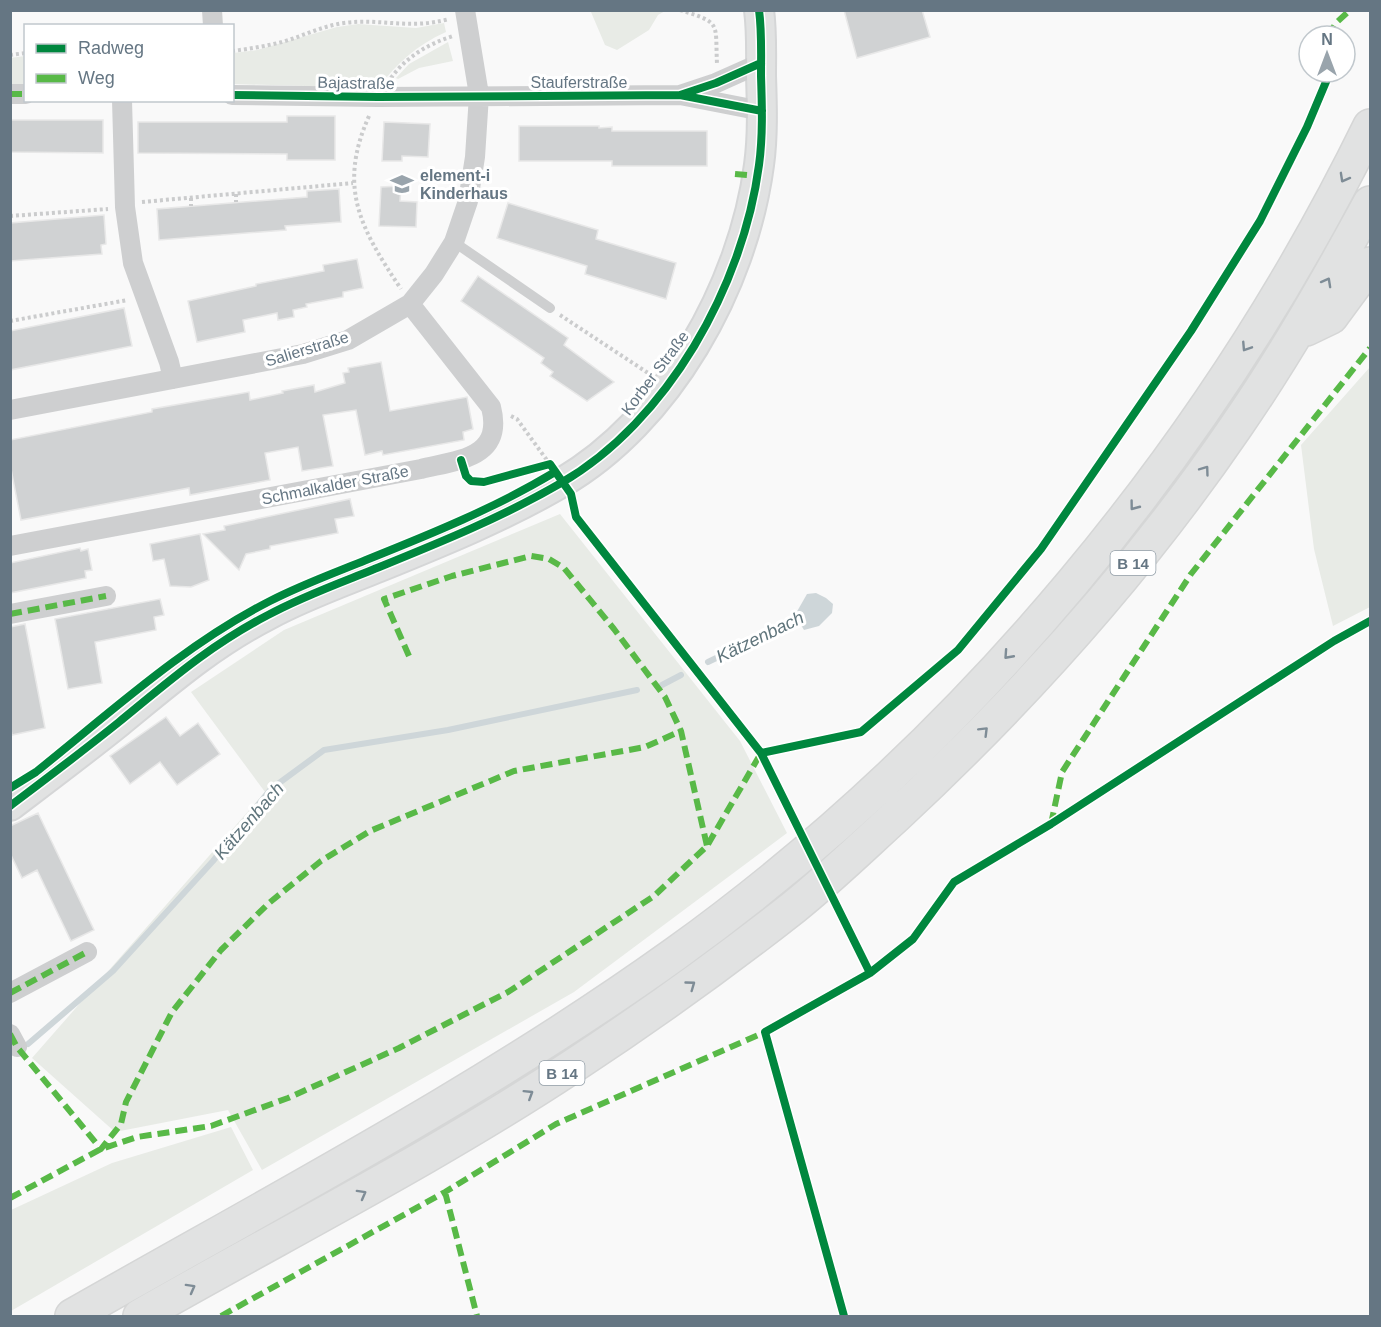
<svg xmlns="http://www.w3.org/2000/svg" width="1381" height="1327" viewBox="0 0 1381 1327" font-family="Helvetica,sans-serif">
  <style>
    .green { fill: #e8ebe6 }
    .water { fill: #ced6d9 }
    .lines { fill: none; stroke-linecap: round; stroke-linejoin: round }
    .stream { stroke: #ced6d9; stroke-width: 6 }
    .building { fill: #d0d2d3; stroke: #e8e8e8; stroke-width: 1.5 }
    .secondary-casing { stroke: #d5d6d7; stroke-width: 32 }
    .highway-casing { stroke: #d5d6d6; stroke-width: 36 }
    .path { stroke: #cbcccd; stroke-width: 4; stroke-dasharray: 3 3; stroke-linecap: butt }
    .lane { stroke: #cecfd0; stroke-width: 10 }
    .street { stroke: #cecfd0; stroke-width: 20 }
    .secondary { stroke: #e1e2e2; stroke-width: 28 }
    .highway { stroke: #e1e2e2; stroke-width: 33 }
    .quiet { stroke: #58b947; stroke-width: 6; stroke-dasharray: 12 6; stroke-linecap: butt }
    .cycleway-casing { stroke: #fff; stroke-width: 11 }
    .cycleway { stroke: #00873e; stroke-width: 8 }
    .oneway { stroke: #7e8c96 }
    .labels { text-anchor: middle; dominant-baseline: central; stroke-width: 6; stroke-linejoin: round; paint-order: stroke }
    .shield { fill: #fff; stroke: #939fa8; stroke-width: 1.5 }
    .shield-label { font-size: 15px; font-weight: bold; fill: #657683 }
    .street-label { font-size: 16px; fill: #657683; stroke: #fff }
    .poi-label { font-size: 16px; font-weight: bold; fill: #657683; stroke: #fff; text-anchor: start }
    .water-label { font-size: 18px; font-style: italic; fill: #60757c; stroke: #fff }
  </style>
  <rect width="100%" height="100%" fill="#f9f9f9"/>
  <path class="green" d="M595,10H665V11L658,15L649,30L617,50L605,45L591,12Z
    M444,23L446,32C417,45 397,63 378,88L233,84V53L257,50L337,27L358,24L416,28Z
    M448,42L453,61L419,68L398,79L396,78L409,64Z
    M25,56V84H11L10,58Z
    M1370,367V607L1333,626L1314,549L1301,445Z
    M560,514L740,741L787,833L574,992L262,1170L228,1110L115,1132L32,1058L265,792L191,692L284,630Z
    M231,1127L253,1170L11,1311V1210L112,1163Z"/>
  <path class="water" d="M816,593L826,598L833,604L832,613L819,626L804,630L795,615L807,594Z"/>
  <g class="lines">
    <path class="stream" d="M708,662L803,616
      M662,685L681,675
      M28,1044L113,971L213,861L271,789L324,750L448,730L637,690"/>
  </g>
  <path class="building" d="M844,10H922L930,37L857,58Z
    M287,116H335V160H287V154L138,153V122H287Z
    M10,120H103V153L10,152Z
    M384,122L430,124L428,157L402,156V161H382Z
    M519,126H599V128L612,127V131H707V166H612V161H519Z
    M401,186L400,201L417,202L416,227L379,226L381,187Z
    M339,189L341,222L285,226L286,230L159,240L157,209L307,197V191Z
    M508,203L598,230L596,239L676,263L666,299L585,274L587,266L497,238Z
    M104,215L106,244L101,245L102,254L10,261V223Z
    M357,259L363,288L343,292V297L306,304L307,307L293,310L294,317L278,320L277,313L243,320L245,332L197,342L188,301L256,286V284L324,271L323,265Z
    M478,276L568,338L564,345L614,382L587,401L550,376L553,372L541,363L544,358L461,301Z
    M124,308L132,346L10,370V331Z
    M381,362L390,411L467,397L473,429L463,432L464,440L383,455L382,451L365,455L356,410L323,415L333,466L302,471L298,447L265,453L270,480L190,495L189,488L21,520L10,464V440L152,412V409L249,392L250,400L283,393L282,391L314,385L315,392L345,383L343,373L349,372L348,368Z
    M350,499L354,516L335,519L338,533L270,546V549L246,554L239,570L203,534L225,530L224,526Z
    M200,534L209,580L191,587L170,586L164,559L153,561L150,544Z
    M80,548L81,551L88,549L92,570L85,571L86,578L10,593V563Z
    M160,599L164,615L154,617L156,630L95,642L102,683L68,689L55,619Z
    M25,624L45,728L12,735L10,725V627Z
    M166,717L180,736L198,723L220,754L177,785L160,762L130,784L110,756Z
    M38,813L94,930L71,941L37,870L22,878L10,853V826Z"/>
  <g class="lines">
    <g class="secondary-casing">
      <path id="secondary" d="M10,806C47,778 83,751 119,722C168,682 210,645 268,615C301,597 337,584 372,570C436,544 501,518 561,483C668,421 743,286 759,165C763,136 762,105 761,76C761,54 762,32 759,10"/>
    </g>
    <g class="highway-casing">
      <path id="highway" d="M1306,329L1331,317L1370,264
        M72,1316C275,1200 484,1091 675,954C967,744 1212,449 1370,126
        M140,1316C285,1233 434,1158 573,1066C649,1016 723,963 794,907C829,879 862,847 895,817C1021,700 1138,570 1235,428C1285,356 1328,280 1370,203"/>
    </g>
    <path class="path" d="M680,10C722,23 715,22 717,64
      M232,51C249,49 266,46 282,42C303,36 322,26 344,23C381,18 409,30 449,19
      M10,55L26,53
      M391,78C406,57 428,44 453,36
      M369,116C337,188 361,229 401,289
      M236,194V202
      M191,198V206
      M142,202L353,183
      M10,216L108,209
      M560,315L648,373
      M10,321L128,300
      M511,416L517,419L549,463
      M466,475L471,481L484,482L540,466"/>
    <path class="lane" d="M454,242L550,308"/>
    <path class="street" d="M212,10L213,26
      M10,94H26
      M232,95L378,97L680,95L762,111
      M680,95L716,83L761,63
      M122,100L125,207L133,263L169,362L173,379
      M10,410L303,354L348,340L410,304L434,274L454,242L468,201L475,157L479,95L465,10
      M10,546L421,469C458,460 504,458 491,407L410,304
      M10,614L106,596
      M10,993L87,952
      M10,1034L17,1047"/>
    <use href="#secondary" class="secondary"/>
    <use href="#highway" class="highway"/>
    <path class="quiet" d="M1328,36L1336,23L1350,10
      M10,94H26
      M735,174L757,176
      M10,614L106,596
      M409,656L384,599L452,576L531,556L549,559L564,568L614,629L665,697L681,731L707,846
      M1051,824L1062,772L1191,574L1370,348
      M10,993L87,952
      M10,1034L17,1047L101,1149L121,1124L126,1102L172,1012L221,950L269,903L321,861L370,831L514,771L645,747L681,731
      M445,1192L477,1316
      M10,1198L101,1149L137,1137L211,1126L288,1098L399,1048L508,992L654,896L707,846L761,753L765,752
      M221,1316L445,1192L556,1124L765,1032"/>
    <g class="cycleway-casing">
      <path id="cycleway" d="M232,95L378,97L680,95L762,111
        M680,95L716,83L761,63
        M461,460L466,476L471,481L484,482L550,464L571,494L576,517L761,753L870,973
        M761,753L861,732L958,650L1041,549L1191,331L1260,221L1307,127L1328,77L1327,72
        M10,788L36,772C111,712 184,645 270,601C301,585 334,573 366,560C431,534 495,508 555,472
        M10,806C47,778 83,751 119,722C168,682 210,645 268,615C301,597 337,584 372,570C436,544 501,518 561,483C668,421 743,286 759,165C763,136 762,105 761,76C761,54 762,32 759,10
        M844,1316L765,1032L870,973L913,939L954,882L1051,824L1334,641L1370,621"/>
    </g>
    <use href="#cycleway" class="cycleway"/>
  </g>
  <defs><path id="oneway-chevron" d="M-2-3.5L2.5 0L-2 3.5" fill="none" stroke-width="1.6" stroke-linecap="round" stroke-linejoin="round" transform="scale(1.5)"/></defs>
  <g class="oneway">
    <use href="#oneway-chevron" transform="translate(1344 178) rotate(119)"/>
    <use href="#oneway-chevron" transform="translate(1327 282) rotate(-61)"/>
    <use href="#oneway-chevron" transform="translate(1246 347) rotate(123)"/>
    <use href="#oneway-chevron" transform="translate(1205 470) rotate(-54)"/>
    <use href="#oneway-chevron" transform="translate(1134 506) rotate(127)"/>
    <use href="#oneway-chevron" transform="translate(1008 655) rotate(132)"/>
    <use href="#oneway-chevron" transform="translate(984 731) rotate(-45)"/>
    <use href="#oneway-chevron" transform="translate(691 985) rotate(-36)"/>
    <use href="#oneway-chevron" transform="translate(529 1094) rotate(-32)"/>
    <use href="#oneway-chevron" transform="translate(362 1194) rotate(-29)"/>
    <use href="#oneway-chevron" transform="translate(191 1288) rotate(-29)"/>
  </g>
  <defs>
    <g id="school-bare" transform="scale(1.8)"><path d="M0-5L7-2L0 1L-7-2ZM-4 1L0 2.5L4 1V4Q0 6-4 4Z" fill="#99a4ac" stroke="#fff" stroke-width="2.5" paint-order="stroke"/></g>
  </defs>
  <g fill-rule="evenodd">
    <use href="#school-bare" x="402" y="184"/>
  </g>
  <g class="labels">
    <g class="shield">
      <rect x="1110.5" y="551" width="45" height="24" rx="4.5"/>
      <rect x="539.5" y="1061" width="45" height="24" rx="4.5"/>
    </g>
    <g class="shield-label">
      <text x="1133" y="563">B 14</text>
      <text x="562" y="1073">B 14</text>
    </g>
    <g class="street-label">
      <text x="579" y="82">Stauferstraße</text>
      <text transform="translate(356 83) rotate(1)">Bajastraße</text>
      <text transform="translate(307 349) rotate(-17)">Salierstraße</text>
      <text transform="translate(655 373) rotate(-53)">Korber Straße</text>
      <text transform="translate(335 485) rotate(-11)">Schmalkalder Straße</text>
    </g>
    <g class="poi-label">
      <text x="420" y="175">element-i<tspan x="420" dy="18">Kinderhaus</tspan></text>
    </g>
    <g class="water-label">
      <text transform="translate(760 637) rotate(-26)">Kätzenbach</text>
      <text transform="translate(249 821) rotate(-49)">Kätzenbach</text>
    </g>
  </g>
  <rect width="1381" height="1327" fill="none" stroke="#657683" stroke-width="24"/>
  <rect x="24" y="24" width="210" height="78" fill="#ffffff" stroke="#c1c8cd" stroke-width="1.5"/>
  <rect x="36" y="44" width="30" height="9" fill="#00873e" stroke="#c1c8cd" stroke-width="1.5"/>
  <text x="78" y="54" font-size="18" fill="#657683">Radweg</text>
  <rect x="36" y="74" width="30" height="9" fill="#58b947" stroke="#c1c8cd" stroke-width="1.5"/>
  <text x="78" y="84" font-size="18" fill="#657683">Weg</text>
  <g transform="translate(1327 54)"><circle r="28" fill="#ffffff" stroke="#c1c8cd" stroke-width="1.5"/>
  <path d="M0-4.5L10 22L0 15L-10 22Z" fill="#99a4ac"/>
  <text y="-9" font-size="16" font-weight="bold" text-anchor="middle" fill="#657683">N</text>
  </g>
</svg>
